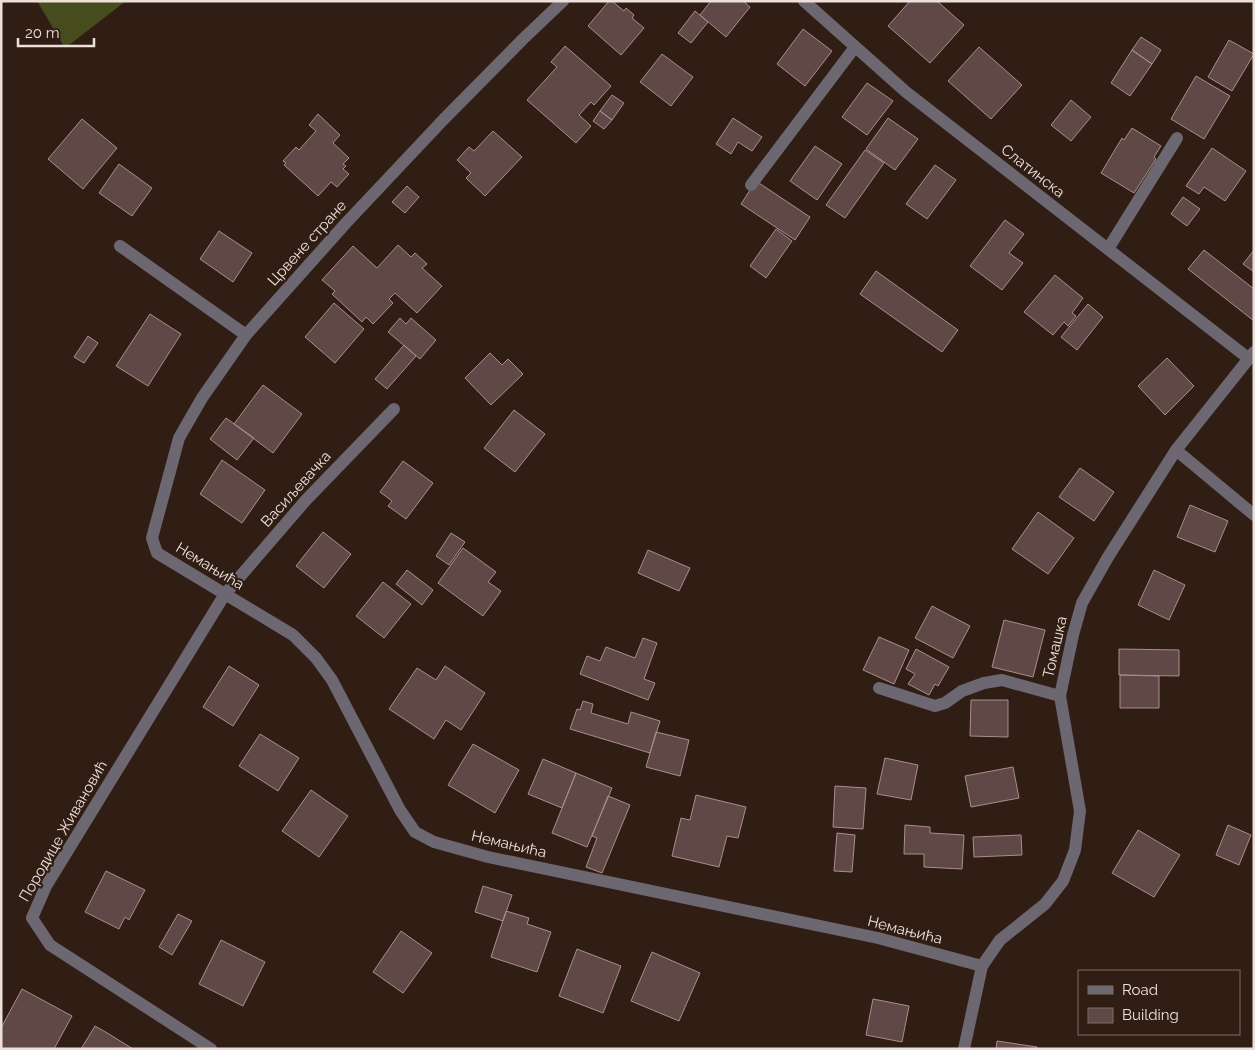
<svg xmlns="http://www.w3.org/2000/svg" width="1255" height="1050" viewBox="0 0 1255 1050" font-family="Raleway,sans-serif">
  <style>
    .green { fill: #474c1f }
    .building { fill: #604847; stroke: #a98e8d }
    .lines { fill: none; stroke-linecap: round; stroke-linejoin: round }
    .minor { stroke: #6c6770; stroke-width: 12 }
    .labels { text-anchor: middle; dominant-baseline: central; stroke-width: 4.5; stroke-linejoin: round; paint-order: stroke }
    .street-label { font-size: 15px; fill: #ede0da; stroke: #301e15 }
  </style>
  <rect width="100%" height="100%" fill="#301e15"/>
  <path class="green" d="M37,1H126L65,48Z"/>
  <path class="building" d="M609,1H612L624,11L626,8L634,15L632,18L644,28L621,55L588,26Z
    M711,1H743L750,7L726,37L700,15Z
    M910,1H937L964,25L930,63L888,26Z
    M695,11L708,22L691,43L678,33Z
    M803,29L832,51L805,86L777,64Z
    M1141,37L1161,50L1152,64L1132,50Z
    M1229,40L1254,54L1232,91L1208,77Z
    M565,46L611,86L594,105L591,102L579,115L591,126L576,143L527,100L557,67L551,62Z
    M979,47L1022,85L991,119L948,81Z
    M1132,50L1152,64L1130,96L1111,83Z
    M662,54L693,77L671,106L640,82Z
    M1196,76L1230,96L1204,139L1171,119Z
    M867,83L893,101L867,135L842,117Z
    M612,95L624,103L612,120L600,111Z
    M1071,100L1091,117L1071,141L1051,125Z
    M600,111L612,120L604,129L593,121Z
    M318,114L340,135L333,143L349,158L343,164L346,166L343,169L349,174L337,187L331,182L318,196L284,165L286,163L283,161L296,147L299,150L316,131L309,125Z
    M733,118L762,137L752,151L738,142L731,154L716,144Z
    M888,118L918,139L895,170L866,149Z
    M82,119L117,148L83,189L48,159Z
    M1132,128L1161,146L1154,157L1156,159L1134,193L1101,173L1122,138L1124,140Z
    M493,131L522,157L485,196L466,178L471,173L457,160L469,147L474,151Z
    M815,146L842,164L817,200L790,181Z
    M1212,148L1246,171L1225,201L1204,187L1199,194L1186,186Z
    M865,150L884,163L845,218L826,205Z
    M119,164L152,188L132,216L99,193Z
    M935,165L956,180L927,219L906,204Z
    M756,181L810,217L795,240L741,204Z
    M407,186L419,197L405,213L392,202Z
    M1183,197L1200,209L1187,226L1171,214Z
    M1005,220L1024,234L1009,253L1023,263L1002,290L970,266Z
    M776,229L792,241L766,278L750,266Z
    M219,231L252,253L233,282L200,259Z
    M398,245L411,257L415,253L427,264L422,268L442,286L417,313L395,293L389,299L393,303L373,324L366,317L362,322L332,294L335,291L322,280L353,246L377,268Z
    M1204,250L1254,289V321L1188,269Z
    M1254,250V272L1243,264Z
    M876,271L958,330L942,352L860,294Z
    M1055,275L1083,298L1072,313L1076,316L1068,326L1064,322L1053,335L1024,312Z
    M334,303L364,329L335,363L305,337Z
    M1088,304L1103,317L1077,350L1061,337Z
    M150,314L181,334L148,386L116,366Z
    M400,318L406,324L411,318L436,340L420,359L388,332Z
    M88,336L98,343L84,363L74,357Z
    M404,345L416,356L387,389L375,379Z
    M490,353L502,365L508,359L523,374L491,405L465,378Z
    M1167,358L1194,386L1165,415L1138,386Z
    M263,385L302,414L273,453L234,424Z
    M514,410L545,434L515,472L484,448Z
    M226,418L254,438L237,460L210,439Z
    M222,460L265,490L242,523L200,494Z
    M403,461L433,483L406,519L388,506L392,501L380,492Z
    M1080,468L1114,492L1094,521L1059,497Z
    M1190,505L1228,521L1215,552L1177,537Z
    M1038,512L1074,538L1048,574L1012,549Z
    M323,532L351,554L324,588L296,566Z
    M451,533L465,542L449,565L436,556Z
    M463,548L496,572L488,582L501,591L483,616L438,583Z
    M648,550L690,568L679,591L638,573Z
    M407,570L433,590L422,605L396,584Z
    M1154,570L1185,585L1169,620L1138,605Z
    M383,582L411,604L384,638L356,616Z
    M932,606L970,626L953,658L915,638Z
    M1004,620L1045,630L1033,677L992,667Z
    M879,637L909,650L894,684L863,670Z
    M643,638L657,643L644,679L655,683L648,700L580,674L587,656L600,661L606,647L635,658Z
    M916,649L949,667L938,686L935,684L929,695L908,684L915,674L906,669Z
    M1119,649L1179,650V676L1119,675Z
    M229,666L259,685L233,726L203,707Z
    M445,666L485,693L461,730L446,720L434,739L389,709L417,668L436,680Z
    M1120,675L1159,676V708H1120Z
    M971,700H1008V737L970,736Z
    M583,701L593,704L591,713L628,724L631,712L660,721L650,753L570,729L577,709L580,710Z
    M656,732L689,740L680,776L646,767Z
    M260,734L299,758L278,791L239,766Z
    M473,744L519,770L495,813L448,785Z
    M885,758L918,765L911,800L877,794Z
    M543,759L576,773L562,808L528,794Z
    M1013,767L1019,798L971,807L965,776Z
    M576,773L612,788L587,847L552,833Z
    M835,786L866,788L863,829L833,827Z
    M311,790L348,816L319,857L282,831Z
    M696,795L746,807L738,838L727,836L719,867L672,856L681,818L690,820Z
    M608,796L630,805L602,873L586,867L597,838L592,836Z
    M905,825L930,827V833L964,835L962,869L924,867V854H904Z
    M1228,825L1251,835L1239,865L1216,855Z
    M1138,830L1180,855L1154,897L1112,873Z
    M837,833L855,835L852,872L834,871Z
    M1021,835L1022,855L974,857L973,837Z
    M106,871L145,890L129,920L125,917L119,929L85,912Z
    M483,886L512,895L503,921L475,912Z
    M506,911L529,918L527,924L551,932L537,972L491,957Z
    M178,914L192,921L172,955L159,947Z
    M401,931L432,953L403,993L373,972Z
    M221,940L265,962L243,1006L199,984Z
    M577,949L621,966L603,1013L559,996Z
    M652,952L700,973L679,1021L631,1001Z
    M22,989L72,1016L54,1049H1V1028Z
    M873,999L909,1006L902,1042L866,1035Z
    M95,1026L109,1034L133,1049H81Z
    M997,1041L1037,1047V1049H996Z"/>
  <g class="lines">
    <path class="minor" d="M563,1L523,39L444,119L346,223L246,335L202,398L179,438L152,538L157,553L293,635L316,658L332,680L400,810L415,832L434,842L488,857L878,938L982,966
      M804,1L906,92L1248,358
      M751,185L855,47
      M120,246L246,335
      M1108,249L1177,138
      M1176,450L1254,515
      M879,688L935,706L945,703L962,691L984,683L1002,680L1060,696
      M211,1049L50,945L32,918L46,886L225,594L306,500L394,409
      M964,1049L982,966L1000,940L1045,904L1063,881L1075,850L1080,811L1060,696L1073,635L1082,603L1108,557L1176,450L1254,352"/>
  </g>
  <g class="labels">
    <g class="street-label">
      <text transform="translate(1033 171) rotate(38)">Слатинска</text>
      <text transform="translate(307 243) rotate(-48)">Црвене стране</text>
      <text transform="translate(296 489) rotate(-48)">Васиљевачка</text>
      <text transform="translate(210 566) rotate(31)">Немањића</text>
      <text transform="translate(1055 647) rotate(-77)">Томашка</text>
      <text transform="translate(63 831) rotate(-60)">Породице Живановић</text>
      <text transform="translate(509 844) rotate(13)">Немањића</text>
      <text transform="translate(905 930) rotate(14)">Немањића</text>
    </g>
  </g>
  <rect width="1255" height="1050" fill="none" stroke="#ede0da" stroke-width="5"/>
  <rect x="1078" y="970" width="162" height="65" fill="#301e15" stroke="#7c6c64"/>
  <rect x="1088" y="986" width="25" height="8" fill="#6c6770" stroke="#7c6c64"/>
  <text x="1122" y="995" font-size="15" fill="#ede0da">Road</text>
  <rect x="1088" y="1008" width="25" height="15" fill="#604847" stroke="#7c6c64"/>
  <text x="1122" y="1020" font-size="15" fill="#ede0da">Building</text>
  <path d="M18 38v8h76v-8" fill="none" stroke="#ede0da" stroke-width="2.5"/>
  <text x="25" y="38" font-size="15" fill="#ede0da" stroke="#301e15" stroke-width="4" paint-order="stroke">20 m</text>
</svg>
